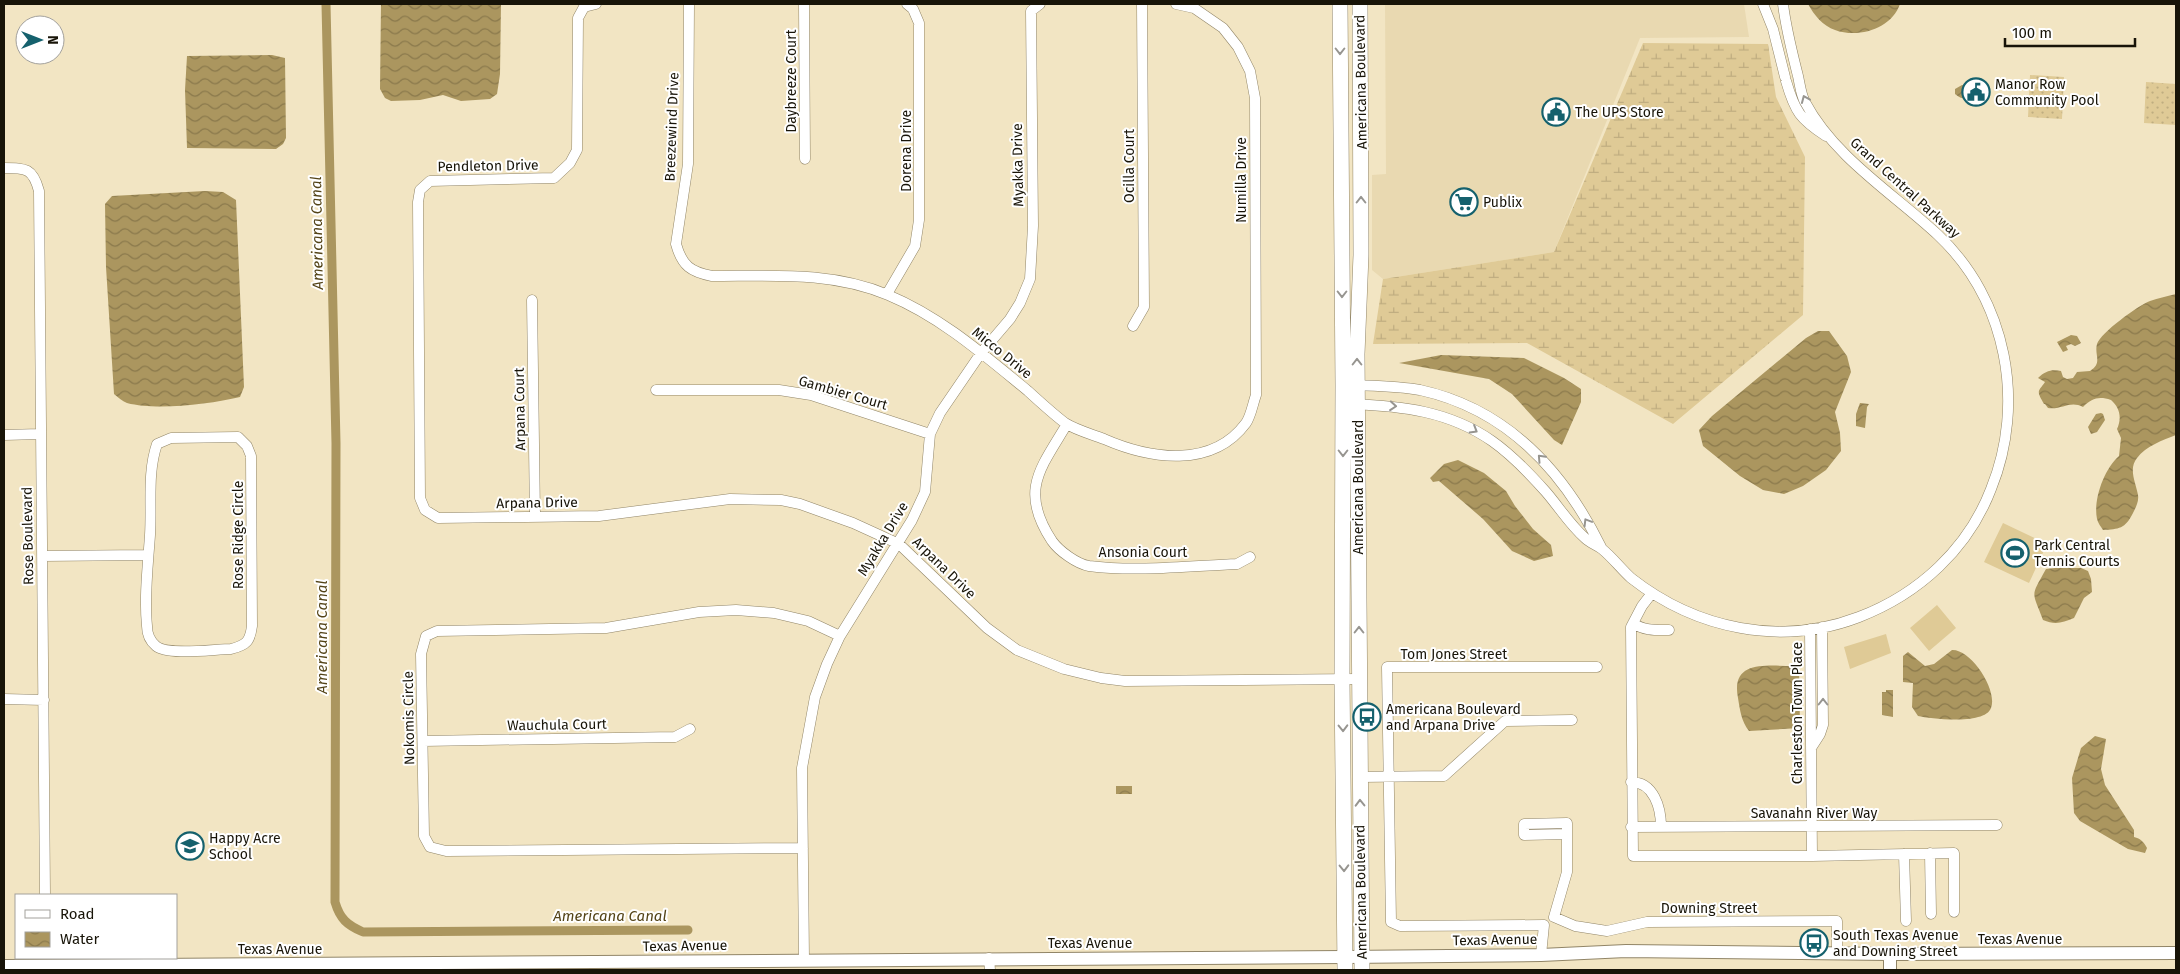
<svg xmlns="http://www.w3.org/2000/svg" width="2180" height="974" viewBox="0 0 2180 974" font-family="'Fira Sans',sans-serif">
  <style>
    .built { fill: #e9d9b1 }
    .wetland { fill: url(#wetland-marsh) }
    .park { fill: url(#park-dots) }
    .pitch { fill: #dfca96 }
    .water { fill: url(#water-waves) }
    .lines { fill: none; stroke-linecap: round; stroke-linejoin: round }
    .canal { stroke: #ab965f; stroke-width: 9 }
    .minor-casing { stroke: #918567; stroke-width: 11 }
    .tertiary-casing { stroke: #918567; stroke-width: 14 }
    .secondary-casing { stroke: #918567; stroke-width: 16 }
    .minor { stroke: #fff; stroke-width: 10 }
    .tertiary { stroke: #fff; stroke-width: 12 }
    .secondary { stroke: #fff; stroke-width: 15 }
    .oneway { stroke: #979590 }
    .labels { text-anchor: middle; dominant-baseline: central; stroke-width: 4; stroke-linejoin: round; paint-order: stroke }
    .street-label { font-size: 14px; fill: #181408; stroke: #fff }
    .poi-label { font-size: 14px; fill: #181408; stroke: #fff; text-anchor: start }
    .water-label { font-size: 15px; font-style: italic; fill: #534317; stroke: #fff }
  </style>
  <defs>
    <pattern id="wetland-marsh" width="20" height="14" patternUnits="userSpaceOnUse" patternTransform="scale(1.25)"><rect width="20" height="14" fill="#dfca96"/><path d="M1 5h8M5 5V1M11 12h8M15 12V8" fill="none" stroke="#bfad80"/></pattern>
    <pattern id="park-dots" width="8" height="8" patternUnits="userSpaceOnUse" patternTransform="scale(1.25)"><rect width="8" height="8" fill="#dfca96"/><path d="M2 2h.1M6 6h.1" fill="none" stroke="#bfad80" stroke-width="1.8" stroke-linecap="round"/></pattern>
    <pattern id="water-waves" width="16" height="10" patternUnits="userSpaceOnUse" patternTransform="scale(1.25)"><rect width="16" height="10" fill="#ab965f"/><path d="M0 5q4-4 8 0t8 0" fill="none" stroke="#8a794c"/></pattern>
  </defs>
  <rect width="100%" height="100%" fill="#f2e5c3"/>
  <path class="built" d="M1385,4H1744L1749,37L1640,38L1554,252L1383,279L1372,270V175L1386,174Z"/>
  <path class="wetland" d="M1643,43L1768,44L1776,97L1805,157L1803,315L1673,424L1527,343L1373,344L1383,279L1554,252Z"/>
  <path class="park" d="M2030,75L2064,77L2062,119L2028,117Z
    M2146,82L2176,84V125L2144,123Z"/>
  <path class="pitch" d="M2003,523L2047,544L2029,583L1984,562Z
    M1937,605L1956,628L1929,651L1910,628Z
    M1886,634L1891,653L1850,669L1844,647Z"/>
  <path class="water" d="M381,4H501L500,74L497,94L490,99L461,101L443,95L420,100L391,101L385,98L380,89Z
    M1808,4H1900C1892,28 1859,39 1835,30C1823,26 1814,15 1808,4Z
    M272,55L285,58L286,138L283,144L276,149L187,148L185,90L187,56Z
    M1962,85L1970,86L1976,91V95C1967,100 1962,100 1955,94V89Z
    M205,191L223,192L236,200L244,387L240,397C210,404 157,411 127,403C122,401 118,397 114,394L106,267L105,204L112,196Z
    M2176,294V435C2163,440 2146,446 2137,458C2128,469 2136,483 2138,495C2139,501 2136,507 2133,513C2125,529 2119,529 2103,530C2101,527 2098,523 2097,519C2093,500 2104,469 2119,456L2121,438L2117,429C2122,418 2120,408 2111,400C2099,396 2092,398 2083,407C2070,400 2062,410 2048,408L2045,404H2044C2036,390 2038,392 2045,382L2038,378C2045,371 2052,369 2061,371L2063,377L2067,379L2073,378L2077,372L2090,371C2103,363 2094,355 2097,344C2100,333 2139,305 2150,301C2158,298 2168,296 2176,294Z
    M1818,331H1829L1847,356L1851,372L1835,412L1840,433L1841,451L1826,470L1803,486L1784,494L1763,490L1740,476L1703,446L1699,430L1712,416L1806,338Z
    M2071,335L2077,336L2081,343L2075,346L2071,344L2066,346L2068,350L2063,352L2057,342Z
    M1441,355L1524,358L1564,378L1581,389V402L1562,445L1554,440L1512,394L1489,379L1399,363Z
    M1860,403L1869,404L1867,407L1865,428L1856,426V414Z
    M2101,413L2103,414L2105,420L2097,432L2091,434L2088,427L2096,414Z
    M1458,460L1484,473L1506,491L1515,506L1533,529L1551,545L1553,556L1534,561L1512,551L1483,519L1439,481L1433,482L1430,478L1444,464Z
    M2055,568H2081L2088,571L2091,579L2092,592L2084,598L2074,618C2062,623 2055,625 2043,620C2032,590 2030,598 2046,569Z
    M1952,650C1971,649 1998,690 1991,708C1985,725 1932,719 1918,716L1912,707L1913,683L1903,682V656L1908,652L1925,666L1934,664Z
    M1799,666L1800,728L1749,731C1741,721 1740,710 1738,698C1730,657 1772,667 1799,666Z
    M1886,690H1893V717L1882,715V692H1886Z
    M2095,736L2106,739L2101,769L2105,785L2134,830V837C2141,839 2143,841 2147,848L2145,853L2128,849L2080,821L2074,813L2072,778L2081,748Z
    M1116,786H1132V794H1116Z"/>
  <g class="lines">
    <path class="canal" d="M326,4L336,443L335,902C340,919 347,925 363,932L688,930"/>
    <g class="minor-casing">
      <path id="minor" d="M596,4L584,7L578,18L577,150L570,163L554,178L430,181L420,190L418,202L420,498L425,510L438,518L599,516L730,499L781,500L800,504L853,523L899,544L987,628L1017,650L1064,669L1101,678L1125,681L1359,679
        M689,4L688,164L676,244C682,266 691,272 712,276C771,276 832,271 888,295C941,317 984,355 1028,391C1040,402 1052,413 1065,423C1076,430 1091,434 1104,439C1150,459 1212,469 1246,423C1251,416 1253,403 1256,395L1255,98L1250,71L1238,47L1223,28L1194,8L1176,4
        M804,4L805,159
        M1763,4L1773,29L1785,77
        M1786,81C1795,112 1800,119 1826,136
        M4,168C26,168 33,168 39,191L45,895
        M887,294L915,246L919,220V23L913,9L907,4
        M532,300L535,517
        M1133,326L1144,307L1142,4
        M1351,385C1374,386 1398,386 1420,390C1507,409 1563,470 1601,547
        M656,390H779L811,395L930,434
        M1351,404C1402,406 1449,411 1492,441C1512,455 1530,474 1546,492C1559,507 1570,525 1585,538C1590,543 1597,545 1602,549C1613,558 1621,569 1631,578C1696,629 1781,647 1859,617C1919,594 1968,549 1991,489C2026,403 2007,300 1938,235C1894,194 1834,157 1805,102C1801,95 1800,85 1798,76C1792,52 1786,29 1783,4
        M1067,424C1040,469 1019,491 1052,541C1059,551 1077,564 1089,566C1135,572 1191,566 1237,564L1250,557
        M4,435L40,434
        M238,437L247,446L251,456L252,626C250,641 247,645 231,649C215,649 168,656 156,646C150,641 147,634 147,626C144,596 148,565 150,535C152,505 147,473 157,444L171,438Z
        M42,556L147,555
        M1652,593L1642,606L1631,627L1633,856H1812L1954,853V912
        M1633,623C1644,631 1656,630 1669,630
        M1810,629L1812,856
        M4,699L44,700
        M423,741L675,737L690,729
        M1811,748L1820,734L1823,725L1822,627
        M1360,777L1444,776L1505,721L1572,720
        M1631,782C1654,782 1661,808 1661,827
        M1631,827L1997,825
        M1567,834L1524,835V824L1567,823V872L1554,917L1575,926L1607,931L1647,922L1837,921V953
        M803,848L446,851L430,847L424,836L421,654L426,636L437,631L606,628L699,612L736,610L774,613L808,621L840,636
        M1930,853L1931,914
        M1904,854L1906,921
        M1541,955L1544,925L1400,926L1391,922L1387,667H1597
        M989,958L990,970
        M804,960L802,768L815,697L827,664L840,636L912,520L925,492L930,434L940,413L981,353L1010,319L1020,303L1030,279L1033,226L1031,11L1040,4"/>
    </g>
    <g class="tertiary-casing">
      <path id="tertiary" d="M4,966L1345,957L1541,955L1626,951L1890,954L2176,953
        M1890,970V954"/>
    </g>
    <g class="secondary-casing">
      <path id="secondary" d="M1340,4L1343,385L1342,679L1345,970
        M1360,4L1361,255L1357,354L1362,970"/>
    </g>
    <use href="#minor" class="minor"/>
    <use href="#tertiary" class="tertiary"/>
    <use href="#secondary" class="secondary"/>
  </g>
  <defs><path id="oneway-chevron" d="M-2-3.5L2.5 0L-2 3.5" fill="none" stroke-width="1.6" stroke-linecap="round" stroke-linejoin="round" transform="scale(1.25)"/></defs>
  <g class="oneway">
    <use href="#oneway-chevron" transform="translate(1340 51) rotate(90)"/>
    <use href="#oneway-chevron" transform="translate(1805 99) rotate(-113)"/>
    <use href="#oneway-chevron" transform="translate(1361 200) rotate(-90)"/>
    <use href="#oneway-chevron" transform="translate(1342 294) rotate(90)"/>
    <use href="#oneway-chevron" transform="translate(1357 362) rotate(-90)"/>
    <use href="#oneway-chevron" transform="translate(1393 406) rotate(5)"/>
    <use href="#oneway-chevron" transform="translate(1474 430) rotate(31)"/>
    <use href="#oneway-chevron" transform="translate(1343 453) rotate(90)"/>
    <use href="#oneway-chevron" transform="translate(1541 458) rotate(-133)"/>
    <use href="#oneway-chevron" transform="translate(1587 522) rotate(-121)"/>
    <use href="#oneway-chevron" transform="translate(1359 630) rotate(-90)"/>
    <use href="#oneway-chevron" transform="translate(1823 702) rotate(-90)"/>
    <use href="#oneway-chevron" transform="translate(1343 728) rotate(89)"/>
    <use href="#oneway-chevron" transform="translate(1360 803) rotate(-91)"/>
    <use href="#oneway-chevron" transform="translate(1344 868) rotate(89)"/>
  </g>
  <defs>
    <g id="civic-ring" transform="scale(1.4375)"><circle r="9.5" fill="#fff" stroke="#15616d" stroke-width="1.5"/><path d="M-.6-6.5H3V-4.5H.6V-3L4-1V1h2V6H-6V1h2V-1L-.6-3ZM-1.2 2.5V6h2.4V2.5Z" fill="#15616d"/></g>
    <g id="supermarket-ring" transform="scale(1.4375)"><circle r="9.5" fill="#fff" stroke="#15616d" stroke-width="1.5"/><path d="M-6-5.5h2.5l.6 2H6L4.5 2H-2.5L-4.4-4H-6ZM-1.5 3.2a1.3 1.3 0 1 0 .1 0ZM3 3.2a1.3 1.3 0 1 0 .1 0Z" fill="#15616d"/></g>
    <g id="stadium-ring" transform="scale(1.4375)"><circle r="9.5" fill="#fff" stroke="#15616d" stroke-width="1.5"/><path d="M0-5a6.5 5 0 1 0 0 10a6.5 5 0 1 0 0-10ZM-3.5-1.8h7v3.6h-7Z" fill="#15616d"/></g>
    <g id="bus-ring" transform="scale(1.4375)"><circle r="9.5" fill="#fff" stroke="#15616d" stroke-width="1.5"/><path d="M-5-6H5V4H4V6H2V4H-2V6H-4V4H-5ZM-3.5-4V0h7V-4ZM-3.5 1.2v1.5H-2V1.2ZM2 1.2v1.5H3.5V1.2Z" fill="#15616d"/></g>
    <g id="school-ring" transform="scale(1.4375)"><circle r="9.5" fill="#fff" stroke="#15616d" stroke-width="1.5"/><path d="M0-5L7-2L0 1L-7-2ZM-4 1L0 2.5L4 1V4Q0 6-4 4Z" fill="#15616d"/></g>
  </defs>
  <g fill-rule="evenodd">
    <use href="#civic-ring" x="1976" y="92"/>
    <use href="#civic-ring" x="1556" y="112"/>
    <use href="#supermarket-ring" x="1464" y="202"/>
    <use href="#stadium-ring" x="2015" y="553"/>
    <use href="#bus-ring" x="1367" y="717"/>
    <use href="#school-ring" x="190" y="846"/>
    <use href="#bus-ring" x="1814" y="943"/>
  </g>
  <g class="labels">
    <g class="street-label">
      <text transform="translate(791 81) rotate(-90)">Daybreeze Court</text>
      <text transform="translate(1361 82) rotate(-91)">Americana Boulevard</text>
      <text transform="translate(672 127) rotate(-88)">Breezewind Drive</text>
      <text transform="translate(906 151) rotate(-90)">Dorena Drive</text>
      <text transform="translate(1018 165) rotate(-91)">Myakka Drive</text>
      <text transform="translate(488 166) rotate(-1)">Pendleton Drive</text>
      <text transform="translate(1129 166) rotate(-90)">Ocilla Court</text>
      <text transform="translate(1241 180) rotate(-90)">Numilla Drive</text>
      <text transform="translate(1905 188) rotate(42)">Grand Central Parkway</text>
      <text transform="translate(1002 353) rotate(39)">Micco Drive</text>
      <text transform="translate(843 393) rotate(16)">Gambier Court</text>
      <text transform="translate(520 409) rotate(-91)">Arpana Court</text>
      <text transform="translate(1358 487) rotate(-90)">Americana Boulevard</text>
      <text transform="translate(537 503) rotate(-1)">Arpana Drive</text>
      <text transform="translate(238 535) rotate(-90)">Rose Ridge Circle</text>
      <text transform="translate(28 536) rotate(-91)">Rose Boulevard</text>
      <text transform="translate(883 539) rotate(-59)">Myakka Drive</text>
      <text x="1143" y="552">Ansonia Court</text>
      <text transform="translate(944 568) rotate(44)">Arpana Drive</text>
      <text x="1454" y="654">Tom Jones Street</text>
      <text transform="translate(1797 713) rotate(-90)">Charleston Town Place</text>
      <text transform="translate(409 718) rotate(-91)">Nokomis Circle</text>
      <text transform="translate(557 725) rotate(-1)">Wauchula Court</text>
      <text x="1814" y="813">Savanahn River Way</text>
      <text transform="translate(1361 892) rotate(-91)">Americana Boulevard</text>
      <text x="1709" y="908">Downing Street</text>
      <text x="2020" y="939">Texas Avenue</text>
      <text transform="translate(1495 940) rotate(-1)">Texas Avenue</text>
      <text x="1090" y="943">Texas Avenue</text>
      <text transform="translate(685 946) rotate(-1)">Texas Avenue</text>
      <text x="280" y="949">Texas Avenue</text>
    </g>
    <g class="poi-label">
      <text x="1995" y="84">Manor Row<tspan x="1995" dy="16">Community Pool</tspan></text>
      <text x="1575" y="112">The UPS Store</text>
      <text x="1483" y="202">Publix</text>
      <text x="2034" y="545">Park Central<tspan x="2034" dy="16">Tennis Courts</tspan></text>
      <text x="1386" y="709">Americana Boulevard<tspan x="1386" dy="16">and Arpana Drive</tspan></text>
      <text x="209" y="838">Happy Acre<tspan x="209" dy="16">School</tspan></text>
      <text x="1833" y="935">South Texas Avenue<tspan x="1833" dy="16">and Downing Street</tspan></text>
    </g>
    <g class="water-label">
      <text transform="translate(317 233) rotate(-91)">Americana Canal</text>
      <text transform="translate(322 637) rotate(-90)">Americana Canal</text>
      <text x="610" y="916">Americana Canal</text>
    </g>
  </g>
  <rect width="2180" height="974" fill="none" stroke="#181408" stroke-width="10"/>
  <rect x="15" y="894" width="162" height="65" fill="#ffffff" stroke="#a3a19c"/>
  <rect x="25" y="910" width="25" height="8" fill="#ffffff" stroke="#a3a19c"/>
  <text x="60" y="919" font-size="15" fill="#181408">Road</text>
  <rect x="25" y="932" width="25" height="15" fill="url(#water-waves)" stroke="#a3a19c"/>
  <text x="60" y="944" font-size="15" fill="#181408">Water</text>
  <g transform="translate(40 40) rotate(90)"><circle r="24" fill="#ffffff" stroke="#a3a19c"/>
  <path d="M0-4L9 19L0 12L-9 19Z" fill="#15616d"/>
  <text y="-8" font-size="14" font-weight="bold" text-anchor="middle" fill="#181408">N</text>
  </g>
  <path d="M2005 38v8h130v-8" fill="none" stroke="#181408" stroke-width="2.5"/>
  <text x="2012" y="38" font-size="15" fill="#181408" stroke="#ffffff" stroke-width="4" paint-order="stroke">100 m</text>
</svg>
